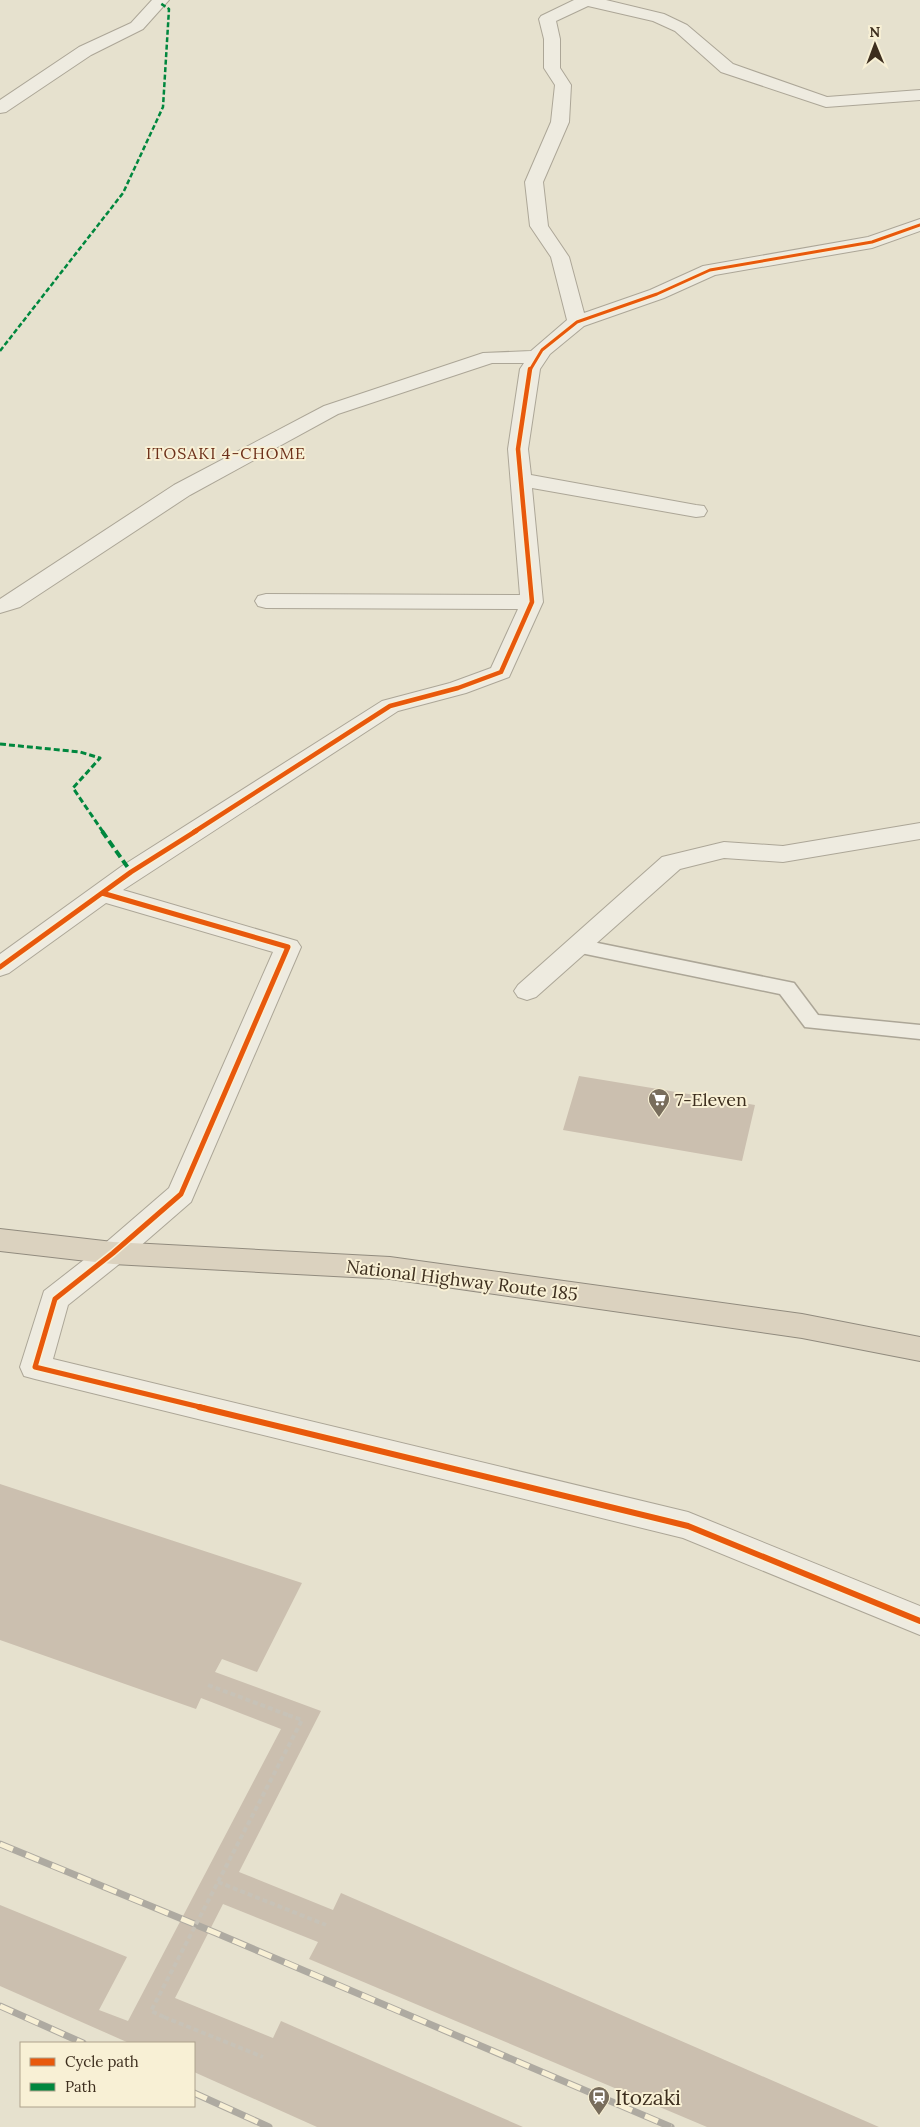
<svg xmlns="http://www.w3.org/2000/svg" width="920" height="2127" viewBox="0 0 920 2127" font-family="Lora,serif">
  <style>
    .building { fill: #cbbfaf }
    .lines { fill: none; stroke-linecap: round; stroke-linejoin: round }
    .lane-casing { stroke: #aca697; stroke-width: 3 }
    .street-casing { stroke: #aca697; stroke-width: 2 }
    .highway-casing { stroke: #918b7e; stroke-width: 2 }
    .path { stroke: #c7c2b7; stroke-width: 4; stroke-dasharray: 5 3; stroke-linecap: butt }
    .lane { fill: #eeebe0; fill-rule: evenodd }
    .street { fill: #eeebe0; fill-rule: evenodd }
    .highway { fill: #dbd2bf; fill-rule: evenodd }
    .rail-casing { stroke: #aeaaa1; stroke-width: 7 }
    .rail { stroke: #f8f0d5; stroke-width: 5; stroke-dasharray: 14; stroke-linecap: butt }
    .path-bridge { stroke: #c7c2b7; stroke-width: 4; stroke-dasharray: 5 3; stroke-linecap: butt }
    .quiet-far2 { stroke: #00873e; stroke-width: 2.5; stroke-dasharray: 5 2.5; stroke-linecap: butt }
    .quiet-far1 { stroke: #00873e; stroke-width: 3; stroke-dasharray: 6 3; stroke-linecap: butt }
    .quiet { stroke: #00873e; stroke-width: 4; stroke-dasharray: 8 4; stroke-linecap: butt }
    .cycleway-far3-casing { stroke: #f8f0d5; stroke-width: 5 }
    .cycleway-far2-casing { stroke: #f8f0d5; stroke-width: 7 }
    .cycleway-far1-casing { stroke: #f8f0d5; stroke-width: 8 }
    .cycleway-casing { stroke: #f8f0d5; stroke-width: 9 }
    .cycleway-far3 { stroke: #e8590c; stroke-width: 3 }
    .cycleway-far2 { stroke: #e8590c; stroke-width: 4.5 }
    .cycleway-far1 { stroke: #e8590c; stroke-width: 5 }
    .cycleway { stroke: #e8590c; stroke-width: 6 }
    .labels { text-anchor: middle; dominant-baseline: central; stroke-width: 4; stroke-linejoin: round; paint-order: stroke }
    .far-neighbourhood-label { font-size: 16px; letter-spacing: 1px; fill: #6d301a; stroke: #f8f0d5 }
    .poi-label { font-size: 18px; fill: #3d2e1e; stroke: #f8f0d5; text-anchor: start }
    .street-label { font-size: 18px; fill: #3d2e1e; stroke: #f8f0d5 }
    .near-poi-label { font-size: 21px; fill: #3d2e1e; stroke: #f8f0d5; text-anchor: start }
  </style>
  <rect width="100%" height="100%" fill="#e6e1ce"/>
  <path class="building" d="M579,1076L755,1105L742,1161L563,1130Z
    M0,1484L302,1583L257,1672L222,1659L215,1672L321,1711L239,1872L333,1910L341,1893L879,2127H707L309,1959L318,1942L223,1904L175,1998L273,2038L281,2021L523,2127H317L194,2072V2043H129L0,1986V1905L127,1957L99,2010L128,2021L281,1729L201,1698L196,1709L0,1640Z"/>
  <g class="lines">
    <g class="lane-casing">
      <path id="lane" d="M578,939L794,983L818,1015L920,1025V1039L805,1027L780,994L571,951L568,946L571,941Z"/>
    </g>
    <g class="street-casing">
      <path id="street" d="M152,0H169L143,29L91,55L6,112L0,113V100L79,47L131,23Z
        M574,0H606L664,14L687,25L733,64L827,97L920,90V100L826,107L721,72L675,31L653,21L588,6L556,21L560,39V68L571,85L569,122L543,182L548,226L569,257L584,313L650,290L703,266L868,237L920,219V231L872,248L715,275L664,298L584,326L550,354L540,369L528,449L531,475L696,505L704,506L707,511L704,516L696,517L532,488L543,602L509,677L466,693L398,711L123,890L297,941L301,947L191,1202L123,1261L68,1305L53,1359L688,1512L920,1606V1635L683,1538L35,1379L24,1376L20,1367L44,1291L103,1245L169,1188L273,952L106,903L9,973L0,976V954L122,866L382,701L450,683L491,668L518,609L266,608L258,606L255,601L258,596L266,594L520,595L508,449L520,369L524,363H492L338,414L190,495L20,607L0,613V599L174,485L324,406L483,353L531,351L567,320L551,257L530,226L525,182L551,122L555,85L544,68V39L539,19L541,16Z
        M920,823V839L783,862L724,858L680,869L536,997L527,1000L518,997L514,991L518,985L662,857L724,842L783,846Z"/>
    </g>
    <g class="highway-casing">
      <path id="highway" d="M0,1229L113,1242L390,1257L802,1314L920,1337V1361L802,1338L390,1279L113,1264L0,1251Z"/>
    </g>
    <path class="path" d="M208,1685L288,1715
      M218,1882L326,1925
      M164,2017L263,2057"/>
    <use href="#lane" class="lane"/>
    <use href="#street" class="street"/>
    <use href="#highway" class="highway"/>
    <g class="rail-casing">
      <path id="rail" d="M0,1844L216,1933L671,2127
        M0,2006L83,2043
        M194,2093L269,2127"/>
    </g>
    <use href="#rail" class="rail"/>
    <path class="path-bridge" d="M164,2017L151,2011L302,1720L288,1715"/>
    <path class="quiet-far2" d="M0,351L123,193L163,107L169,9L160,3"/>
    <path class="quiet-far1" d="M0,744L80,752L100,758L73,788L103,832"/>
    <path class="quiet" d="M102,831L131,872"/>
    <g class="cycleway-far3-casing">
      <path id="cycleway-far3" d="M530,370L542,350L577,322L657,294L710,270L872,242L920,225"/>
    </g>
    <g class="cycleway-far2-casing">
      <path id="cycleway-far2" d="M194,832L390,706L458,688L501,672L532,602L518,449L530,369"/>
    </g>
    <g class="cycleway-far1-casing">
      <path id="cycleway-far1" d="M102,893L288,947L181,1194L113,1253L55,1299L35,1367L204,1408
        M0,967L131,872L196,831"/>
    </g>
    <g class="cycleway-casing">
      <path id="cycleway" d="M199,1407L688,1526L920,1621"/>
    </g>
    <use href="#cycleway-far3" class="cycleway-far3"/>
    <use href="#cycleway-far2" class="cycleway-far2"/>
    <use href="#cycleway-far1" class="cycleway-far1"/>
    <use href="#cycleway" class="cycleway"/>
  </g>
  <defs>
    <g id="supermarket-pin" transform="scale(1.125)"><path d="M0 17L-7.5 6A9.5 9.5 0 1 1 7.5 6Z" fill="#786d5c" stroke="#f8f0d5"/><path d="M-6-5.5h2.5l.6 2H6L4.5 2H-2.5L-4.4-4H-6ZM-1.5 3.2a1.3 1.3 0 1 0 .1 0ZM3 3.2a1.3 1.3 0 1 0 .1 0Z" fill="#fff"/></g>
    <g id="station-pin" transform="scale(1.125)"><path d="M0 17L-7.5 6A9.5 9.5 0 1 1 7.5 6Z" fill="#786d5c" stroke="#f8f0d5"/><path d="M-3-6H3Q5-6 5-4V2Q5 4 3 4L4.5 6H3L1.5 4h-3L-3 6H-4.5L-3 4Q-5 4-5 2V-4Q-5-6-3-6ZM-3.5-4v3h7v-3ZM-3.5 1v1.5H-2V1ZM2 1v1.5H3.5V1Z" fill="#fff"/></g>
  </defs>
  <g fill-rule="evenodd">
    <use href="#supermarket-pin" x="659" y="1099"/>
    <use href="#station-pin" x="599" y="2097"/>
  </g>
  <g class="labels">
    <g class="far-neighbourhood-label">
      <text x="226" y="453">ITOSAKI 4-CHOME</text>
    </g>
    <g class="poi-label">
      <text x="675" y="1099">7-Eleven</text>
    </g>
    <g class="street-label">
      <text transform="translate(462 1280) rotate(7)">National Highway Route 185</text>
    </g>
    <g class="near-poi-label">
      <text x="615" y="2097">Itozaki</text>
    </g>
  </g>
  <rect x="20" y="2042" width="175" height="65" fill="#f8f0d5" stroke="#ada28c"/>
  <rect x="30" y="2058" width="25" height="8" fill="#e8590c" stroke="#ada28c"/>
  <text x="65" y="2067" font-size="15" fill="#3d2e1e">Cycle path</text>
  <rect x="30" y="2083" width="25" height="8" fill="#00873e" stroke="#ada28c"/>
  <text x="65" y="2092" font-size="15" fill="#3d2e1e">Path</text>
  <g transform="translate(875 45) rotate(359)" stroke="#f8f0d5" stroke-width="4" paint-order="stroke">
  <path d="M0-4L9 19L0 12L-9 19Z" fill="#3d2e1e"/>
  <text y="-8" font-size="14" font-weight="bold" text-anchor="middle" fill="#3d2e1e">N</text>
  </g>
</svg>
